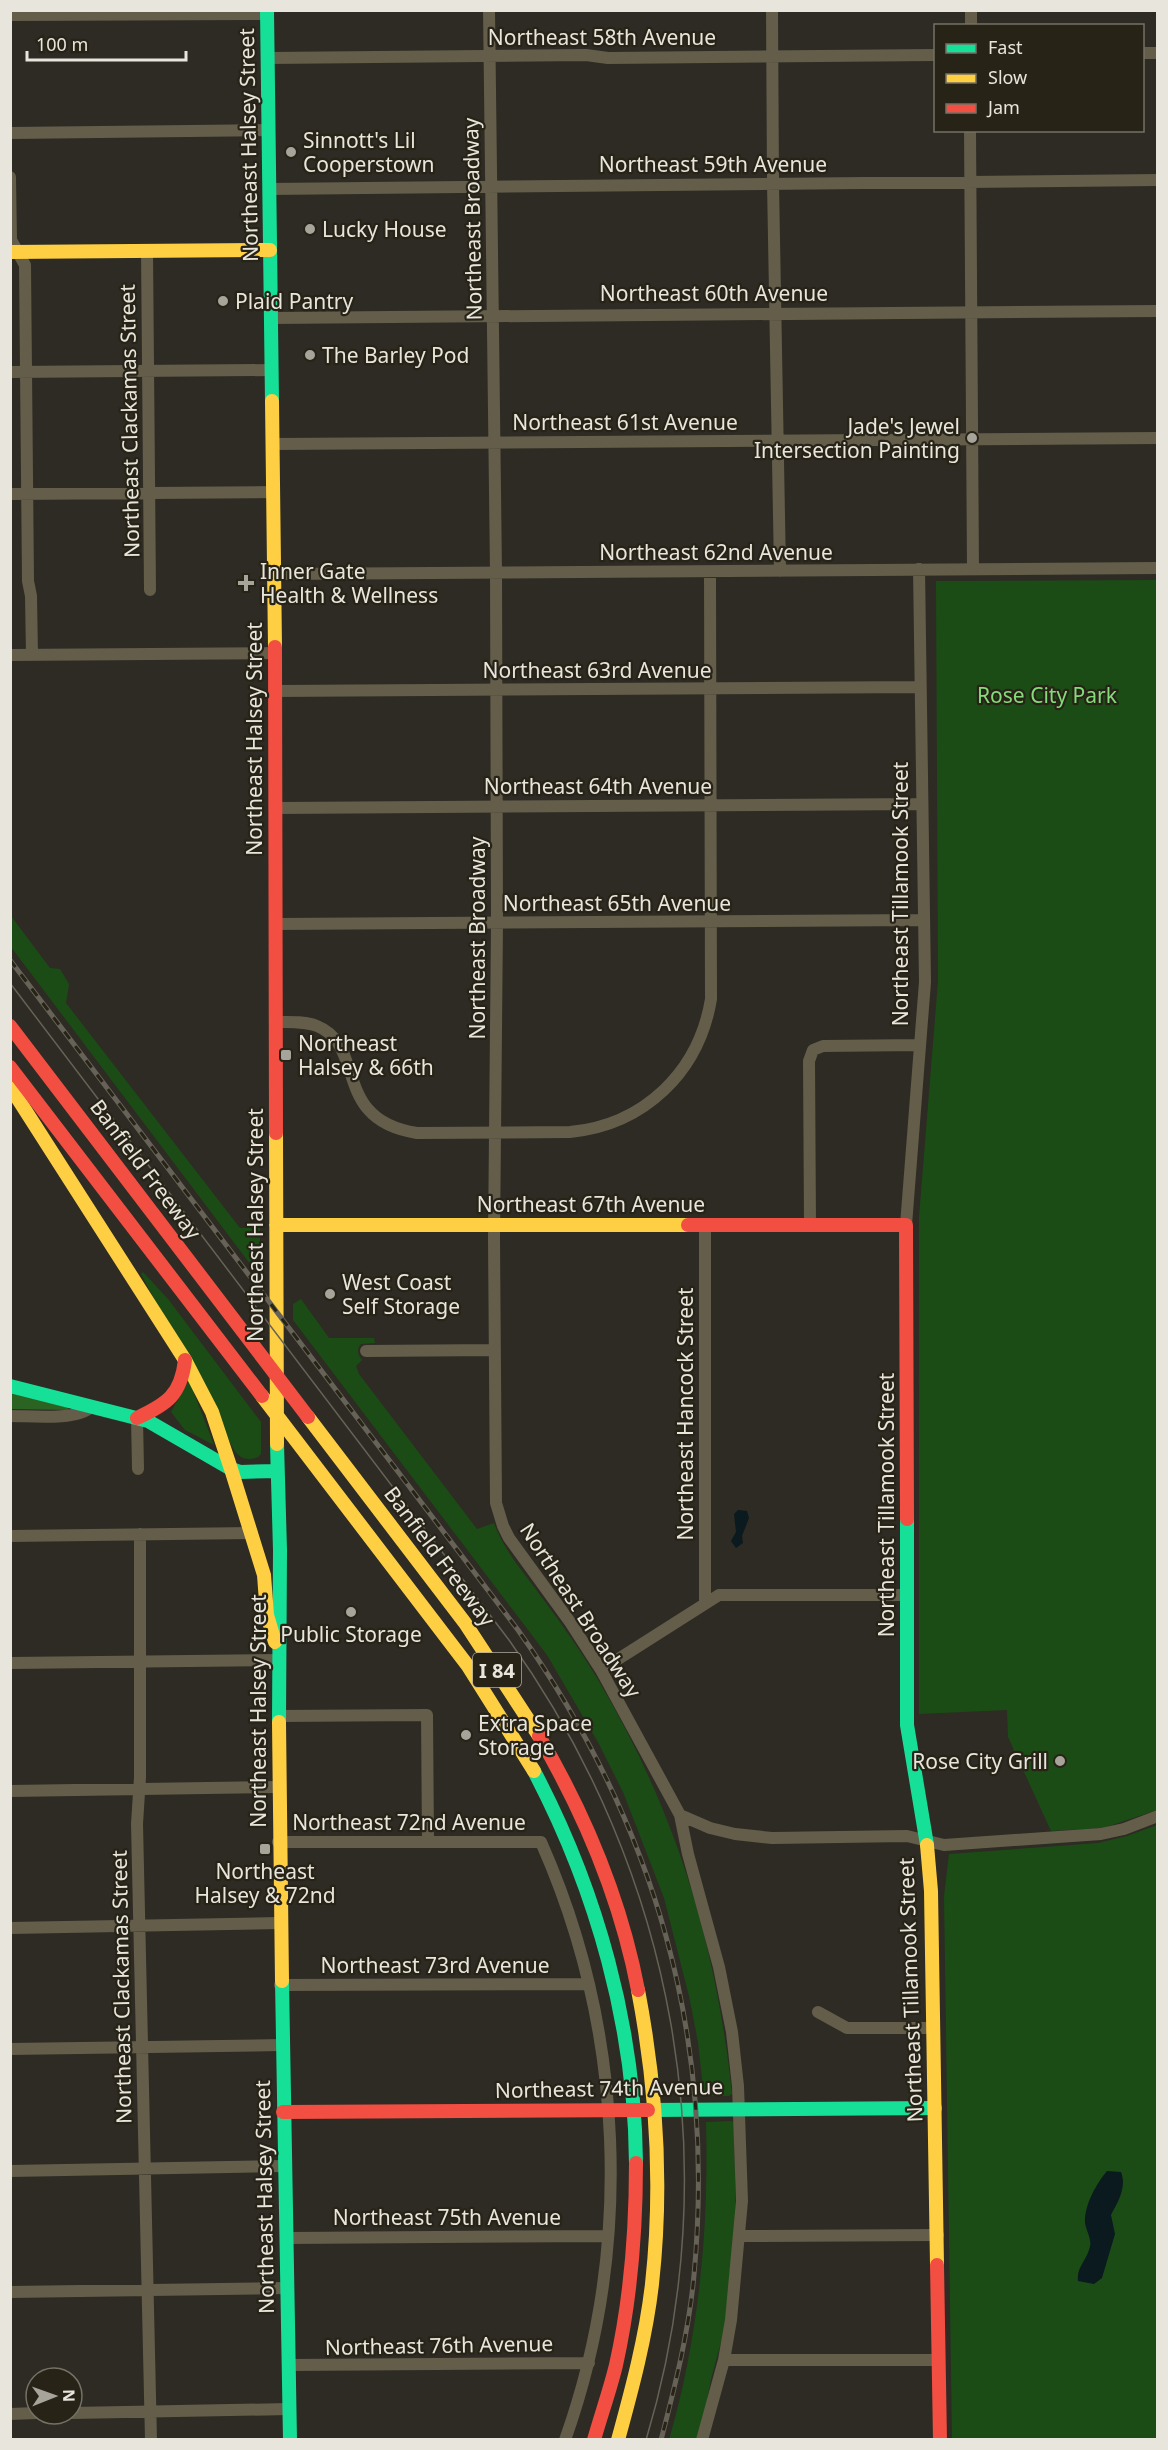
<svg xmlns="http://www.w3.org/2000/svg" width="1168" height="2450" viewBox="0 0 1168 2450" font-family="'Noto Sans',sans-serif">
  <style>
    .green { fill: #1c4c15 }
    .forest { fill: #2a6322 }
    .water { fill: #0a1a1f }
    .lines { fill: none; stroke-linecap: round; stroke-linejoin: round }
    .street { stroke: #635d4a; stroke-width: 12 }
    .fast { stroke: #16e098; stroke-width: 14 }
    .slow { stroke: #ffcf43; stroke-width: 14 }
    .jam { stroke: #f24e42; stroke-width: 14 }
    .tram { stroke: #666257; stroke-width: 1.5 }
    .rail-casing { stroke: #666257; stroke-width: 5 }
    .rail { stroke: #272317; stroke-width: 3; stroke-dasharray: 9; stroke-linecap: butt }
    .poi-dot { fill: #a7a49c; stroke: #272317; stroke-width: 2 }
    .labels { text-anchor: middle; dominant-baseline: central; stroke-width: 4.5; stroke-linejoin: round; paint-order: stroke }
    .shield { fill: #272317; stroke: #aeaba2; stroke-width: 1.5 }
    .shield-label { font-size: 20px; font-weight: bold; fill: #e8e5dd }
    .street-label { font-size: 21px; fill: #e8e5dd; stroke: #272317 }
    .poi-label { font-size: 21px; fill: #e8e5dd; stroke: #272317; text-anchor: start }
    .park-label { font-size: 21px; fill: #84db79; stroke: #272317 }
  </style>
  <rect width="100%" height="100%" fill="#2d2b24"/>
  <path class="green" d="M1157,580V1810L1103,1828L1051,1831L1008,1737L1007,1710L919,1714V1217L938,981L936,581Z
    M11,916L50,968L60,969L69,984L66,1003L240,1228L260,1227V1277L11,947Z
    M143,1272L168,1299L261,1422V1454L258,1457C248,1461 240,1459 234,1450L141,1274Z
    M301,1299L329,1338H374L375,1343L361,1344C356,1349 358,1355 362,1360L356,1366L359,1374L477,1529L494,1523C504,1551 525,1574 543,1599C562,1624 580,1650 597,1678C675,1809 716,1942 732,2094L729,2096H704L698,2042L689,1996L664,1898L623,1792L599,1744L547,1655L293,1320V1304Z
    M189,1380L214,1445L185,1430L171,1412Z
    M1157,1825V2439H952L944,1896L949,1854L1098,1843L1127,1836Z
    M732,2121L734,2123L736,2235L728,2316L711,2379L700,2439L669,2440C699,2336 709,2229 706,2122Z"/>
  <path class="forest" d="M10,1392L66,1405L69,1410L11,1409Z"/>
  <path class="water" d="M738,1510L747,1511L749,1518L742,1536L743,1543L736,1548L731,1541L736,1532L734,1514Z
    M1107,2171L1121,2172C1127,2187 1118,2202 1111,2215L1115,2234L1102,2278L1094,2284L1078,2281C1076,2267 1088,2259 1090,2246C1092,2240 1086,2230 1085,2223C1084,2206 1096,2184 1107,2171Z"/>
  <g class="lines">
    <path class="street" d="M489,10L496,572L497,923L494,1239L496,1503L503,1526L509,1538L570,1622L601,1670L680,1815L688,1854L719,1967L732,2032L738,2086L742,2201L731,2320L724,2360L702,2440
      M772,10L773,183L780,571
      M10,15L267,14
      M971,26V10
      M1142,53H1158
      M268,58L586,55L608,58L936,55
      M970,130L973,569
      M10,133L269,130
      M10,177L11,240L25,265L28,581L31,596L32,655
      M269,189L1158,180
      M147,251L150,590
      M271,318L1158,311
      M10,372L272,370
      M273,444L1158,438
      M10,494L274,492
      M274,574L1158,568
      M10,655L275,653
      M275,691L920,687
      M276,808L922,804
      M276,924L923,920
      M276,1022C289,1022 304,1021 317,1026C367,1046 331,1120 417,1133L570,1132C644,1125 699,1072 711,999L710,573
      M705,1225V1602
      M810,1225L809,1061L813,1050L823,1046L920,1045
      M906,1225L925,982L919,569
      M366,1351L495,1350
      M10,1416C30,1416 77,1421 91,1407
      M137,1418L138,1469
      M140,1534V1777L137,1824L151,2440
      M10,1536L252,1533
      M10,1663L280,1660
      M601,1670L719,1595H907
      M278,1716L427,1715L428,1842
      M10,1791L278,1787
      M680,1815L710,1828L735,1834L772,1838L907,1836L944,1845L1101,1834L1124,1829L1158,1816
      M278,1842H541C624,2029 634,2246 565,2440
      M10,1928L279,1923
      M280,1985L589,1984
      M818,2012L847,2028H934
      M10,2049L282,2045
      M10,2171L284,2166
      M740,2236L938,2235
      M286,2238L608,2236
      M10,2292L286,2288
      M724,2360H939
      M288,2365L589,2363
      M72,2413L289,2409
      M10,2414L36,2413"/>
    <path class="fast" d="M267,10L272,401
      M10,1386L148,1421L231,1469L240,1472L277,1471
      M277,1444L280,1550L279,1722
      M907,1519V1725L927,1845
      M534,1771C597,1891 635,2027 636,2163
      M282,1981L290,2440
      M648,2110L935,2108"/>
    <path class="slow" d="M10,252L270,250
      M272,401L275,647
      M11,1088L185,1360L212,1412L231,1469
      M276,1133L277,1444
      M276,1225H688
      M262,1396L468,1666L534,1771
      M308,1417L465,1623L539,1736
      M231,1469L264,1575L267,1615L275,1642
      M279,1722L282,1981
      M927,1845L931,1891L937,2265
      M618,2440C632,2389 646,2337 652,2284C663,2184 657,2089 638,1990"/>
    <path class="jam" d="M275,647L276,1133
      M10,1026L308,1417
      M10,1067L262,1396
      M688,1225H906L907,1519
      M137,1418C167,1404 181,1395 185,1360
      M539,1736C584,1813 621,1901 638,1990
      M283,2112L648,2110
      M937,2265L940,2440
      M594,2440C601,2415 610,2390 616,2365C631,2298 636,2231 636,2163"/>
    <path class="tram" d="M10,983L509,1640C675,1872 729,2165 646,2440"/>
    <g class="rail-casing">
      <path id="rail" d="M10,960L518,1630C656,1825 716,2037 694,2275C689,2331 675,2386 661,2440"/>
    </g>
    <use href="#rail" class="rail"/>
  </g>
  <g class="poi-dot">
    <circle cx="291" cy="152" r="6"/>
    <circle cx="310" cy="229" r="6"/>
    <circle cx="223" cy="301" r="6"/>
    <circle cx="310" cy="355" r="6"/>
    <circle cx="972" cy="438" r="6"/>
    <path d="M243 574h6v6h6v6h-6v6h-6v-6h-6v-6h6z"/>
    <rect x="280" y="1049" width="12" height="12" rx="3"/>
    <circle cx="330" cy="1294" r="6"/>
    <circle cx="351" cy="1612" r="6"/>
    <circle cx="466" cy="1735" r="6"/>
    <circle cx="1060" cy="1761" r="6"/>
    <rect x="259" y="1843" width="12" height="12" rx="3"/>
  </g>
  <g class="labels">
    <rect class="shield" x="473" y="1653" width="48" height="34" rx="4.5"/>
    <g class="shield-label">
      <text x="497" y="1670">I 84</text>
    </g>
    <g class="street-label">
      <text x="602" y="37">Northeast 58th Avenue</text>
      <text transform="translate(248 145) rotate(-91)">Northeast Halsey Street</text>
      <text x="713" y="164">Northeast 59th Avenue</text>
      <text transform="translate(472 219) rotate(-91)">Northeast Broadway</text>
      <text x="714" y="293">Northeast 60th Avenue</text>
      <text transform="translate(129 421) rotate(-91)">Northeast Clackamas Street</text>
      <text x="625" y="422">Northeast 61st Avenue</text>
      <text x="716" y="552">Northeast 62nd Avenue</text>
      <text x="597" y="670">Northeast 63rd Avenue</text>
      <text transform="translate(254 739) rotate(-90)">Northeast Halsey Street</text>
      <text x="598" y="786">Northeast 64th Avenue</text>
      <text transform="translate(900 894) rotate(-90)">Northeast Tillamook Street</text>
      <text x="617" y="903">Northeast 65th Avenue</text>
      <text transform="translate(477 938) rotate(-90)">Northeast Broadway</text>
      <text transform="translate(146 1169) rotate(53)">Banfield Freeway</text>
      <text x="591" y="1204">Northeast 67th Avenue</text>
      <text transform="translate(255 1225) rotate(-90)">Northeast Halsey Street</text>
      <text transform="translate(685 1414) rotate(-90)">Northeast Hancock Street</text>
      <text transform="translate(886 1505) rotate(-90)">Northeast Tillamook Street</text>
      <text transform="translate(440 1556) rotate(53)">Banfield Freeway</text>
      <text transform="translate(581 1610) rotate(57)">Northeast Broadway</text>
      <text transform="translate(258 1711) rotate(-90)">Northeast Halsey Street</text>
      <text x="409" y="1822">Northeast 72nd Avenue</text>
      <text x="435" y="1965">Northeast 73rd Avenue</text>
      <text transform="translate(121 1987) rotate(-91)">Northeast Clackamas Street</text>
      <text transform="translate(910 1990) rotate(-92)">Northeast Tillamook Street</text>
      <text transform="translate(609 2088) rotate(-1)">Northeast 74th Avenue</text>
      <text transform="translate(264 2197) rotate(-91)">Northeast Halsey Street</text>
      <text x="447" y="2217">Northeast 75th Avenue</text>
      <text transform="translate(439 2345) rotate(-1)">Northeast 76th Avenue</text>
    </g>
    <g class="poi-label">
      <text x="303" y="140">Sinnott's Lil<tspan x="303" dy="24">Cooperstown</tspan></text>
      <text x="322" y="229">Lucky House</text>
      <text x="235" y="301">Plaid Pantry</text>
      <text x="322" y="355">The Barley Pod</text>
      <text x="960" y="426" text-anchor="end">Jade's Jewel<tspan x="960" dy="24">Intersection Painting</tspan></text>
      <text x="260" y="571">Inner Gate<tspan x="260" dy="24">Health &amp; Wellness</tspan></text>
      <text x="298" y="1043">Northeast<tspan x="298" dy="24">Halsey &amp; 66th</tspan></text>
      <text x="342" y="1282">West Coast<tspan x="342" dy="24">Self Storage</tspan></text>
      <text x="351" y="1634" text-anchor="middle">Public Storage</text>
      <text x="478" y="1723">Extra Space<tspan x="478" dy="24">Storage</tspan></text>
      <text x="1048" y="1761" text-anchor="end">Rose City Grill</text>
      <text x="265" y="1871" text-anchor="middle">Northeast<tspan x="265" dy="24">Halsey &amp; 72nd</tspan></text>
    </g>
    <g class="park-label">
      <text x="1047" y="695">Rose City Park</text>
    </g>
  </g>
  <rect width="1168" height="2450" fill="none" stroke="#e8e5dd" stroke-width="24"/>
  <rect x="934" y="24" width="210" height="108" fill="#272317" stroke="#747166" stroke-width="1.5"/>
  <rect x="946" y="44" width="30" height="9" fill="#16e098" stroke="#747166" stroke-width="1.5"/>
  <text x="988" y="54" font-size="18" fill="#e8e5dd">Fast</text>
  <rect x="946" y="74" width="30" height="9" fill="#ffcf43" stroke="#747166" stroke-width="1.5"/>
  <text x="988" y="84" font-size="18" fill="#e8e5dd">Slow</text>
  <rect x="946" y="104" width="30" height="9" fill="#f24e42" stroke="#747166" stroke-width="1.5"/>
  <text x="988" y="114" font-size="18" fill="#e8e5dd">Jam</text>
  <g transform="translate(54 2396) rotate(89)"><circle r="28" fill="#272317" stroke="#747166" stroke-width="1.5"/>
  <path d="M0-4.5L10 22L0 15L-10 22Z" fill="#a7a49c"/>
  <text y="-9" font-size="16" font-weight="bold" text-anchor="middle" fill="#e8e5dd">N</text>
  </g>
  <path d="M27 51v9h159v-9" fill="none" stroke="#e8e5dd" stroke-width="3"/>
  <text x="36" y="51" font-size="18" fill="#e8e5dd" stroke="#272317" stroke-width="4.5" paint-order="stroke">100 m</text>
</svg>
